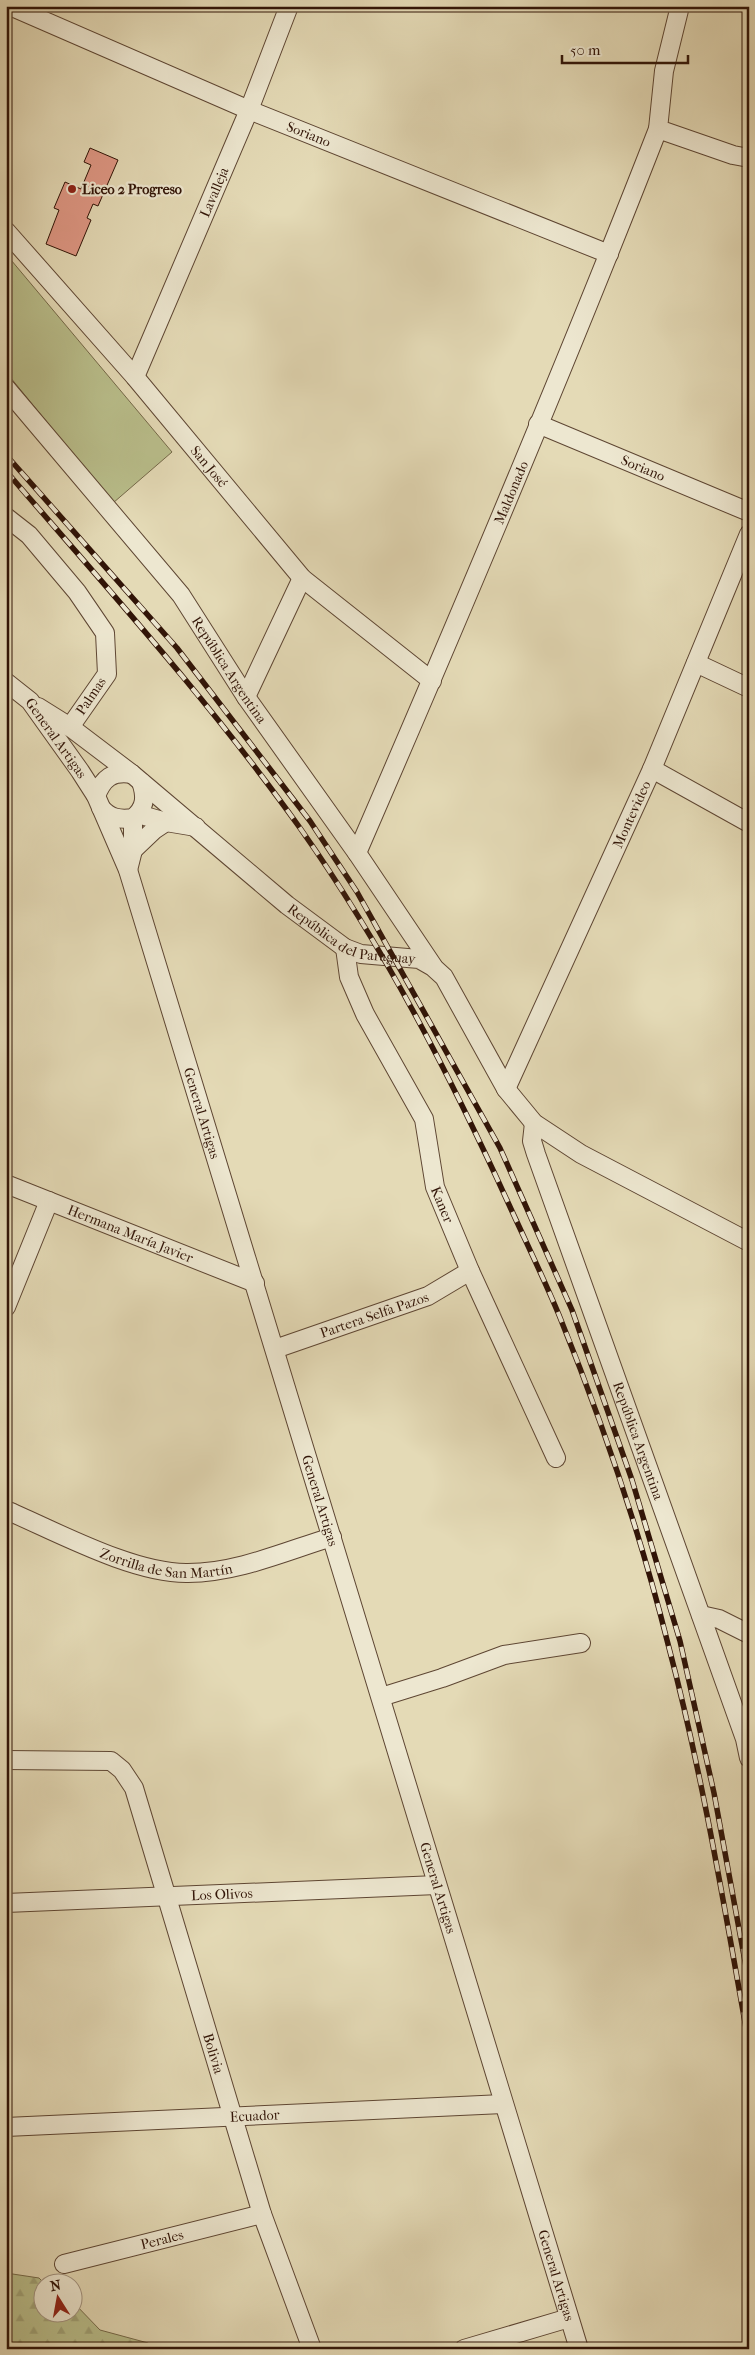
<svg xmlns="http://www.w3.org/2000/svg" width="755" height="2355" viewBox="0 0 755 2355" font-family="'IM FELL French Canon',serif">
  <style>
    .forest { fill: url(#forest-firs); stroke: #756949 }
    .park { fill: #b9be8b; stroke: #756949 }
    .building { fill: #de9784; stroke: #311407 }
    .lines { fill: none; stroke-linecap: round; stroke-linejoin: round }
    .minor-casing { stroke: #5e4633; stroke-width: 20 }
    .minor { stroke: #ede7d0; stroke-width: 18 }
    .rail-casing { stroke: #311407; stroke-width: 5.5 }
    .rail { stroke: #ede7d0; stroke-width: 4; stroke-dasharray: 11; stroke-linecap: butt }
    .poi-dot { fill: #8f2418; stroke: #ede7d0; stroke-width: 2 }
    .labels { text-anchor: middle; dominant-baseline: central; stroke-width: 4.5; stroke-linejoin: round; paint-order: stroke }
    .street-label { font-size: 14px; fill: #311407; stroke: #ede7d0 }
    .poi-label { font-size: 14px; font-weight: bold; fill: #311407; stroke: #ede7d0; text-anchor: start }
  </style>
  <defs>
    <pattern id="forest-firs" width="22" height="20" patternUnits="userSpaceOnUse" patternTransform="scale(1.25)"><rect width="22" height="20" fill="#b9be8b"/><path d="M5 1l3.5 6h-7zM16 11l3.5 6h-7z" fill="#a0a276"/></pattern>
  </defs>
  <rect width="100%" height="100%" fill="#e4dab6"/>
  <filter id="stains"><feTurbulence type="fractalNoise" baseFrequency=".004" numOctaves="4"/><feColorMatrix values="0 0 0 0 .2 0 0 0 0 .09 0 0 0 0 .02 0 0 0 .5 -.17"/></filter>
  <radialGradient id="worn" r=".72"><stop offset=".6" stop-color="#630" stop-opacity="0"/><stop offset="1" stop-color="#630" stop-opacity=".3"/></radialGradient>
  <path class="forest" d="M6,2273L39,2278L43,2282L42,2312H72L73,2302L100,2330L148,2343L155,2349H6Z"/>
  <path class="park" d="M6,254L172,452L113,503L6,372Z"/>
  <path class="building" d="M90,148L118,160L98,206L93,204L87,218L91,220L76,256L46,244L59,210L54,208L65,182L81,189L91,165L84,162Z"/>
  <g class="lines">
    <g class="minor-casing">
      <g id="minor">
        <path id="s1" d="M10,6L249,110L609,254"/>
        <path d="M680,6L664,71L658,129L733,155L749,158"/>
        <path id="s2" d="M6,231L135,377L302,578L432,681"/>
        <path id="s3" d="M135,377L249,110L289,6"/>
        <path id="s4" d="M6,388L181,595L246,697L357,853L433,966"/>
        <path id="s5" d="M538,424L749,512"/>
        <path d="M6,517L29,535L77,592L105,633L107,674L70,727"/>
        <path d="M696,663L749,688"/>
        <path id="s6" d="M6,682L30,701L80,771L96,796L128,870L579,2349"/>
        <path d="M246,697L302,578"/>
        <path id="s7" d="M38,707L70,727L132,774L287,905L345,948L361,954L419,959L433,967L444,977L506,1089L534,1123L581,1154L749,1242"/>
        <path d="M652,769L749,823"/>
        <path d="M96,796C103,778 112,771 132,774"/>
        <path d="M101,808C110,818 119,820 133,818C146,808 146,796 141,782"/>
        <path d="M138,814L166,822L196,827"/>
        <path d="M133,850L154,830L166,822"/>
        <path id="s8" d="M357,853C461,613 563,373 658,129"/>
        <path d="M128,870L133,850V818"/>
        <path id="s9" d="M345,948L349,977L365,1014L424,1119L435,1187L470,1271L556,1458"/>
        <path id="s10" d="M506,1089L652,769L749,534"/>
        <path id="s11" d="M534,1123L532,1141L536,1154L745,1739L749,1758"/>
        <path id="s12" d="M6,1184L255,1283"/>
        <path d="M6,1307L49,1201"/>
        <path id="s13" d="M275,1349L428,1296L470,1271"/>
        <path id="s14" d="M6,1510C57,1532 134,1574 188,1573C237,1573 286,1551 332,1537"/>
        <path d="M701,1615L719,1619L749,1634"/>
        <path d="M381,1697L442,1678L504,1655L581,1643"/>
        <path id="s15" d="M6,1760L111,1761L122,1770L134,1788L262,2214L312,2349"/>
        <path id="s16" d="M6,1903L437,1885"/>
        <path id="s17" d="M6,2127L503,2104"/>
        <path id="s18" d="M64,2264L262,2214"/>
        <path d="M464,2349L569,2318"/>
      </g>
    </g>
    <use href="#minor" class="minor"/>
    <g class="rail-casing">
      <path id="rail" d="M6,455L177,648L310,821L357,892L500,1148L572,1310L632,1480L680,1641L714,1793L749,1983
        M6,471C107,588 211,703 300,828C384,947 451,1077 511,1209C527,1244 544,1279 559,1315C602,1421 640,1532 668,1644C703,1776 725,1911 749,2045"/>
    </g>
    <use href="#rail" class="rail"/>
  </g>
  <circle class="poi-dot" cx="72" cy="189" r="5"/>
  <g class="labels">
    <g class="street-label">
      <text stroke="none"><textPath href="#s1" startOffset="325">Soriano</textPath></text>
      <text stroke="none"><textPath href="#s3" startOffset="201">Lavalleja</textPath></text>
      <text stroke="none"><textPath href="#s2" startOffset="311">San José</textPath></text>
      <text stroke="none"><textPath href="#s5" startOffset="114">Soriano</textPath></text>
      <text stroke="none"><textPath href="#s8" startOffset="392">Maldonado</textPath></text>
      <text stroke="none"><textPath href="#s4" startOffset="360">República Argentina</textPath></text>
      <text transform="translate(91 696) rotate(-56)">Palmas</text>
      <text stroke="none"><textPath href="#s6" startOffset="76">General Artigas</textPath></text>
      <text stroke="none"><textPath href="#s10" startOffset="302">Montevideo</textPath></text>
      <text stroke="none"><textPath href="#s7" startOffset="392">República del Paraguay</textPath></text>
      <text stroke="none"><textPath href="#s6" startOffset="481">General Artigas</textPath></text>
      <text stroke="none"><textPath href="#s9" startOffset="278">Kaner</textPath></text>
      <text stroke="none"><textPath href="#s12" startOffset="134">Hermana María Javier</textPath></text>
      <text stroke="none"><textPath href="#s13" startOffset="105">Partera Selfa Pazos</textPath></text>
      <text stroke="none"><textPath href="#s11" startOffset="336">República Argentina</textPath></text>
      <text stroke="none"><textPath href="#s6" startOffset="886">General Artigas</textPath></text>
      <text stroke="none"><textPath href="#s14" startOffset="171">Zorrilla de San Martín</textPath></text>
      <text stroke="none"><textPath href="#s6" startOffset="1291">General Artigas</textPath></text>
      <text stroke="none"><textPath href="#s16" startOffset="216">Los Olivos</textPath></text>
      <text stroke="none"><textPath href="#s15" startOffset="418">Bolivia</textPath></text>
      <text stroke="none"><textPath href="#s17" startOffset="249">Ecuador</textPath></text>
      <text stroke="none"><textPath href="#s18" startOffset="101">Perales</textPath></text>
      <text stroke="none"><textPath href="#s6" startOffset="1696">General Artigas</textPath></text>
    </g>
    <g class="poi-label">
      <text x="82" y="189">Liceo 2 Progreso</text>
    </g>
  </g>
  <rect width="755" height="2355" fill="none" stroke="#e4dab6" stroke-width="25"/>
  <rect x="8" y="8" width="740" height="2340" fill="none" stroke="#311407" stroke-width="2.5"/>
  <rect x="12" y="12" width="730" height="2330" fill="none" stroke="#311407"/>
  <g transform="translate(58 2298) rotate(349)"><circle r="24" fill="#ede7d0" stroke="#a29380"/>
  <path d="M0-4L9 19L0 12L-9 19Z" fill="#8f2418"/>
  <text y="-8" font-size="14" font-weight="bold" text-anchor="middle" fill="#311407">N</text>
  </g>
  <path d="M562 55v8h126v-8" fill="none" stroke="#311407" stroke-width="2.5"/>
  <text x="570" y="55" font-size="15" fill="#311407" stroke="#ede7d0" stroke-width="4" paint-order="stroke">50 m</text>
  <rect width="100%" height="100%" filter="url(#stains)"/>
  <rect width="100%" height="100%" fill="url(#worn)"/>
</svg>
